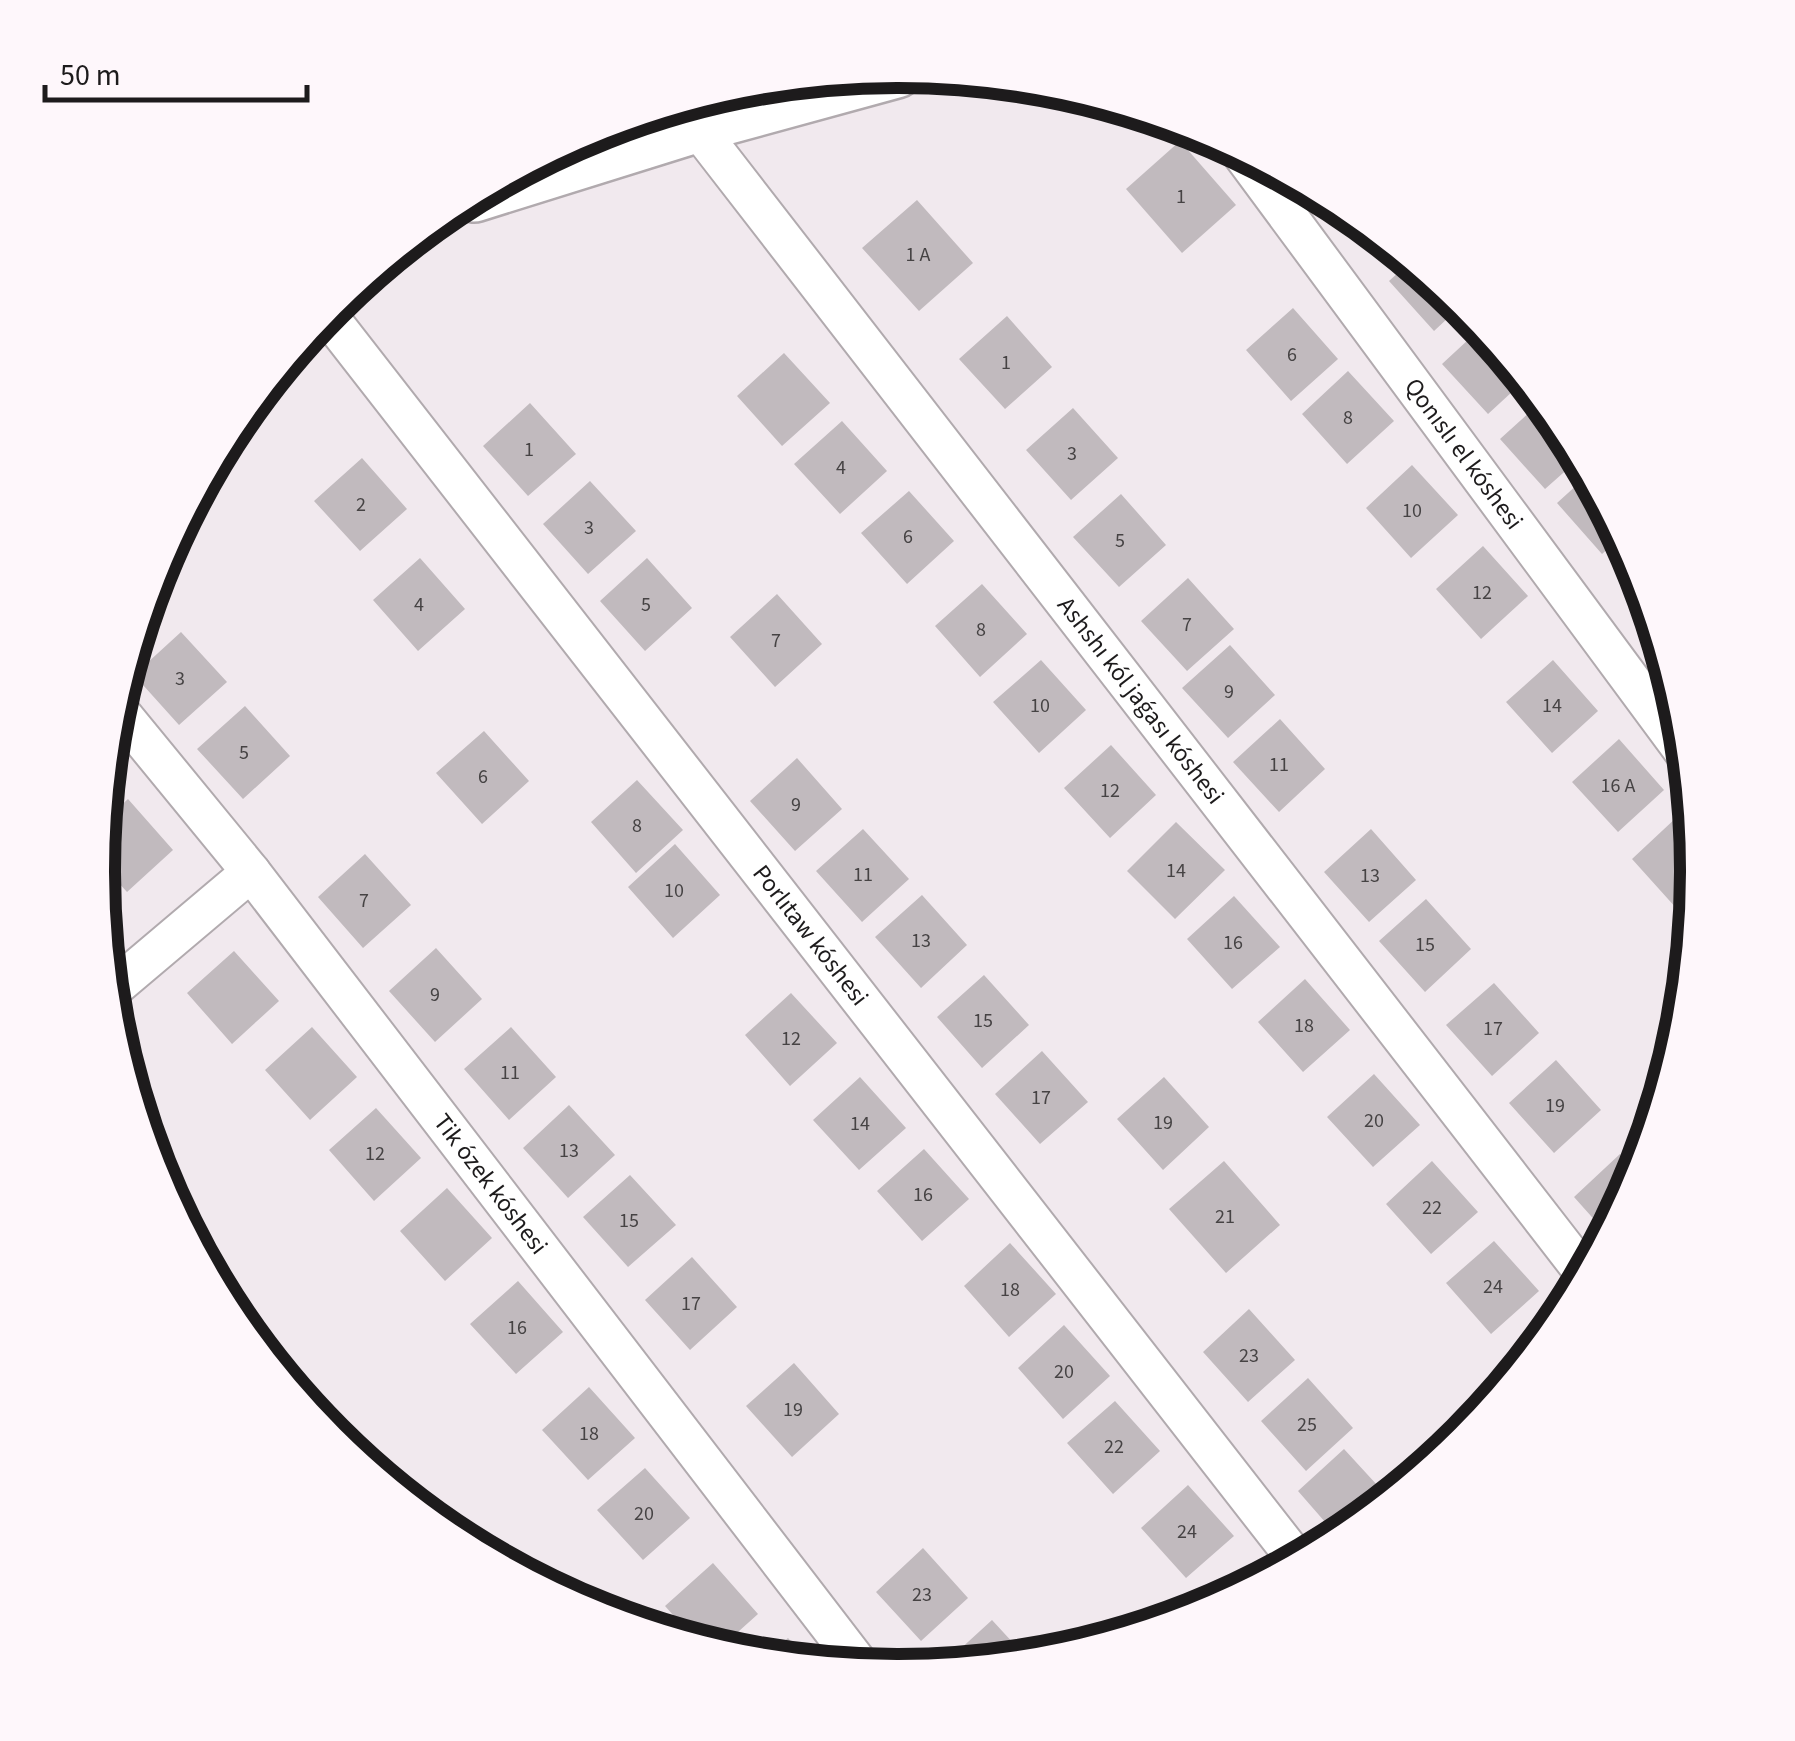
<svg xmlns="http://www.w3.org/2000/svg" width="1795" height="1741" viewBox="0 0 1795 1741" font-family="'Source Sans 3',sans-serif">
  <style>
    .building { fill: #c1babe }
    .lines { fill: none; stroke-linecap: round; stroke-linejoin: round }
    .street-casing { stroke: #b1aaae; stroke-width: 42 }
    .primary-casing { stroke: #b1aaae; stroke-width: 60 }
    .street { stroke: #fff; stroke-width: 38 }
    .primary { stroke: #fff; stroke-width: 55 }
    .labels { text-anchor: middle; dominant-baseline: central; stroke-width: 9; stroke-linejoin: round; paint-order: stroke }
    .number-label { font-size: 20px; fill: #464344 }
    .street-label { font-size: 25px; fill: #1d1b1c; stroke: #fef7fb }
    .rim { fill: none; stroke: #1d1b1c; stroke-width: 12 }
  </style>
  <rect width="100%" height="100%" fill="#f1e9ee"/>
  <path class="building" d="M1180,141L1236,205L1182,253L1126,189Z
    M917,200L973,263L919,311L862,248Z
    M1411,261L1463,304L1434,331L1389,281Z
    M1293,308L1338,359L1291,401L1246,350Z
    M1007,316L1052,367L1005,409L959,359Z
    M1482,327L1525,380L1488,414L1442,364Z
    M784,353L830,403L782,446L737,396Z
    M1348,371L1394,421L1347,464L1302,414Z
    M1542,401L1580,458L1545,489L1500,439Z
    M530,403L576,454L528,496L483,446Z
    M1073,408L1118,458L1071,500L1026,450Z
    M842,421L887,471L840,514L794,464Z
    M362,458L407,509L360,551L314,501Z
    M1412,465L1458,515L1411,558L1366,508Z
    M1589,474L1622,536L1602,554L1557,503Z
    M590,481L636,531L588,574L543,524Z
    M909,491L954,541L907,584L861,533Z
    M1121,494L1166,545L1119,587L1073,537Z
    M1483,546L1528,596L1481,639L1436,589Z
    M420,558L465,609L418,651L373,600Z
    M647,558L692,608L645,651L600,601Z
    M1188,578L1234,629L1187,671L1141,621Z
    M982,584L1027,634L980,677L935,626Z
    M777,594L822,644L775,687L730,637Z
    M181,632L227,682L179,725L134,675Z
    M1230,645L1275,695L1228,738L1182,688Z
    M1041,660L1086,710L1039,753L993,702Z
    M1553,660L1598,711L1552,753L1506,702Z
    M245,706L290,756L243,799L197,749Z
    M1280,719L1325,769L1279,812L1233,762Z
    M484,731L529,781L482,824L436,773Z
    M1619,739L1664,790L1618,832L1572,782Z
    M1111,745L1156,795L1110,838L1064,788Z
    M797,758L842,809L795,851L750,801Z
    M637,780L683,830L636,873L591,822Z
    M128,799L173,850L127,892L98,860L102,823Z
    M1678,816L1694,834L1698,871L1696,892L1677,909L1632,859Z
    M1176,822L1225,870L1175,919L1127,871Z
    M863,829L909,879L862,922L816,871Z
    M1371,829L1416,880L1369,922L1324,872Z
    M675,844L720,895L673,938L628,887Z
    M365,854L411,905L363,948L318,897Z
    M922,895L967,945L921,988L875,937Z
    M1234,896L1280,947L1232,989L1187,939Z
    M1426,899L1471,949L1425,992L1379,941Z
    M436,948L482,999L435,1042L389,991Z
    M234,951L279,1001L232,1044L187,993Z
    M984,975L1029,1025L982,1068L937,1017Z
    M1305,979L1350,1030L1303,1072L1258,1022Z
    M1494,983L1539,1033L1492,1076L1446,1025Z
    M791,993L837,1043L790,1086L745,1035Z
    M312,1027L357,1077L310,1120L265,1070Z
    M511,1027L556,1077L509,1120L464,1069Z
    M1042,1051L1088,1102L1040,1144L995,1094Z
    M1556,1060L1601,1110L1554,1153L1509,1103Z
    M1374,1074L1420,1125L1373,1167L1327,1117Z
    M860,1077L906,1128L859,1170L813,1120Z
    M1164,1077L1209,1127L1163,1170L1117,1119Z
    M569,1105L615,1155L568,1198L523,1148Z
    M376,1108L421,1158L374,1201L329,1150Z
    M924,1149L969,1199L922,1241L877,1191Z
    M1620,1154L1638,1174L1607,1234L1574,1197Z
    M1224,1161L1280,1225L1226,1273L1169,1209Z
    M1432,1161L1478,1212L1431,1254L1386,1204Z
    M630,1175L676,1225L628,1267L583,1217Z
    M447,1188L492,1238L445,1281L400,1231Z
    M1494,1241L1539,1291L1491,1334L1446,1283Z
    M1010,1243L1056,1294L1009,1337L964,1286Z
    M692,1257L737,1307L690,1350L645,1300Z
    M518,1281L563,1332L516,1374L470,1324Z
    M1249,1309L1295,1360L1248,1402L1203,1352Z
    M1064,1325L1110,1376L1063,1419L1018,1368Z
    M794,1363L839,1414L792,1457L746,1406Z
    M1308,1378L1353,1428L1306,1471L1261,1421Z
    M589,1387L635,1438L588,1480L542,1430Z
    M1115,1401L1160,1451L1113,1494L1067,1443Z
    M1344,1449L1389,1498L1339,1538L1298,1491Z
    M645,1468L690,1518L643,1560L597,1510Z
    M1188,1485L1234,1536L1186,1578L1141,1528Z
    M923,1548L968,1598L921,1641L876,1592Z
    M713,1563L758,1614L719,1649L698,1643L665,1606Z
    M1253,1565L1264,1578L1206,1609L1205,1608Z
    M992,1620L1027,1658L948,1666L945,1663Z
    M788,1638L809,1662L765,1658Z"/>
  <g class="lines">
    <g class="street-casing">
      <g id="street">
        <path id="s1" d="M695,125L1585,1274"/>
        <path id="s2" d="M1239,150L1687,756"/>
        <path id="s3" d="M325,312L1297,1560"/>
        <path id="s4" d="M115,706L251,872L861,1667"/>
        <path d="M109,992L251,872"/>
      </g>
    </g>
    <g class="primary-casing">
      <path id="primary" d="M474,194L695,125L896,70"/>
    </g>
    <use href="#street" class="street"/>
    <use href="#primary" class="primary"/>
  </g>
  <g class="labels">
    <g class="number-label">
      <text x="1181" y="197">1</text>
      <text x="918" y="255">1 А</text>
      <text x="1292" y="355">6</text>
      <text x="1006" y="363">1</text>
      <text x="1348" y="418">8</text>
      <text x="529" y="450">1</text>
      <text x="1072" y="454">3</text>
      <text x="841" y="468">4</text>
      <text x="361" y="505">2</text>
      <text x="1412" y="511">10</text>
      <text x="589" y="528">3</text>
      <text x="908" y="537">6</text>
      <text x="1120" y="541">5</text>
      <text x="1482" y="593">12</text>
      <text x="419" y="605">4</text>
      <text x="646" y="605">5</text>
      <text x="1187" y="625">7</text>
      <text x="981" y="630">8</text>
      <text x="776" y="641">7</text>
      <text x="180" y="679">3</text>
      <text x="1229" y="692">9</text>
      <text x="1040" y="706">10</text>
      <text x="1552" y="706">14</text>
      <text x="244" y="753">5</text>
      <text x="1279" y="765">11</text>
      <text x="483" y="777">6</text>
      <text x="1618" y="786">16 А</text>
      <text x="1110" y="791">12</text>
      <text x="796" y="805">9</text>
      <text x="637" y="826">8</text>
      <text x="1176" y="871">14</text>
      <text x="863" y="875">11</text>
      <text x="1370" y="876">13</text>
      <text x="674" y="891">10</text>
      <text x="364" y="901">7</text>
      <text x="921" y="941">13</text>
      <text x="1233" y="943">16</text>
      <text x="1425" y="945">15</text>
      <text x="435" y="995">9</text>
      <text x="983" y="1021">15</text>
      <text x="1304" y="1026">18</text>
      <text x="1493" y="1029">17</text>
      <text x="791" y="1039">12</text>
      <text x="510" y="1073">11</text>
      <text x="1041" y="1098">17</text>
      <text x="1555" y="1106">19</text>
      <text x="1374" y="1121">20</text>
      <text x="1163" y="1123">19</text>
      <text x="860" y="1124">14</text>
      <text x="569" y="1151">13</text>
      <text x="375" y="1154">12</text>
      <text x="923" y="1195">16</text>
      <text x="1432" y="1208">22</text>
      <text x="1225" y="1217">21</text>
      <text x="629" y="1221">15</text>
      <text x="1493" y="1287">24</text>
      <text x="1010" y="1290">18</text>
      <text x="691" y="1304">17</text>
      <text x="517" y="1328">16</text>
      <text x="1249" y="1356">23</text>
      <text x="1064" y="1372">20</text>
      <text x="793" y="1410">19</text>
      <text x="1307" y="1425">25</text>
      <text x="589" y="1434">18</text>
      <text x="1114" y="1447">22</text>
      <text x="644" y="1514">20</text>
      <text x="1187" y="1532">24</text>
      <text x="922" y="1595">23</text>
    </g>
    <g class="street-label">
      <text stroke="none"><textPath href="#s2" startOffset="378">Qonıslı el kóshesi</textPath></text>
      <text stroke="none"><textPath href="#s1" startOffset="728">Ashshı kól jaǵası kóshesi</textPath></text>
      <text stroke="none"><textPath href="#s3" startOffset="790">Porlıtaw kóshesi</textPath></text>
      <text stroke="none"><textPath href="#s4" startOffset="608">Tik ózek kóshesi</textPath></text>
    </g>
  </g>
  <path d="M0 0H1795V1741H0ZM897 88H898A782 782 0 0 1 1680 870V872A782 782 0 0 1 898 1654H897A782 782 0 0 1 115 872V870A782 782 0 0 1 897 88Z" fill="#fef7fb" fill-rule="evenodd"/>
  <path class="rim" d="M897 88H898A782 782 0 0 1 1680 870V872A782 782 0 0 1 898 1654H897A782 782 0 0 1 115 872V870A782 782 0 0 1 897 88Z"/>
  <path d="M45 85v15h262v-15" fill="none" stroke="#1d1b1c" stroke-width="5"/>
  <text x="60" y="85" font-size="30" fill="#1d1b1c" stroke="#fef7fb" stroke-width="8" paint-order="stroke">50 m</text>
</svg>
